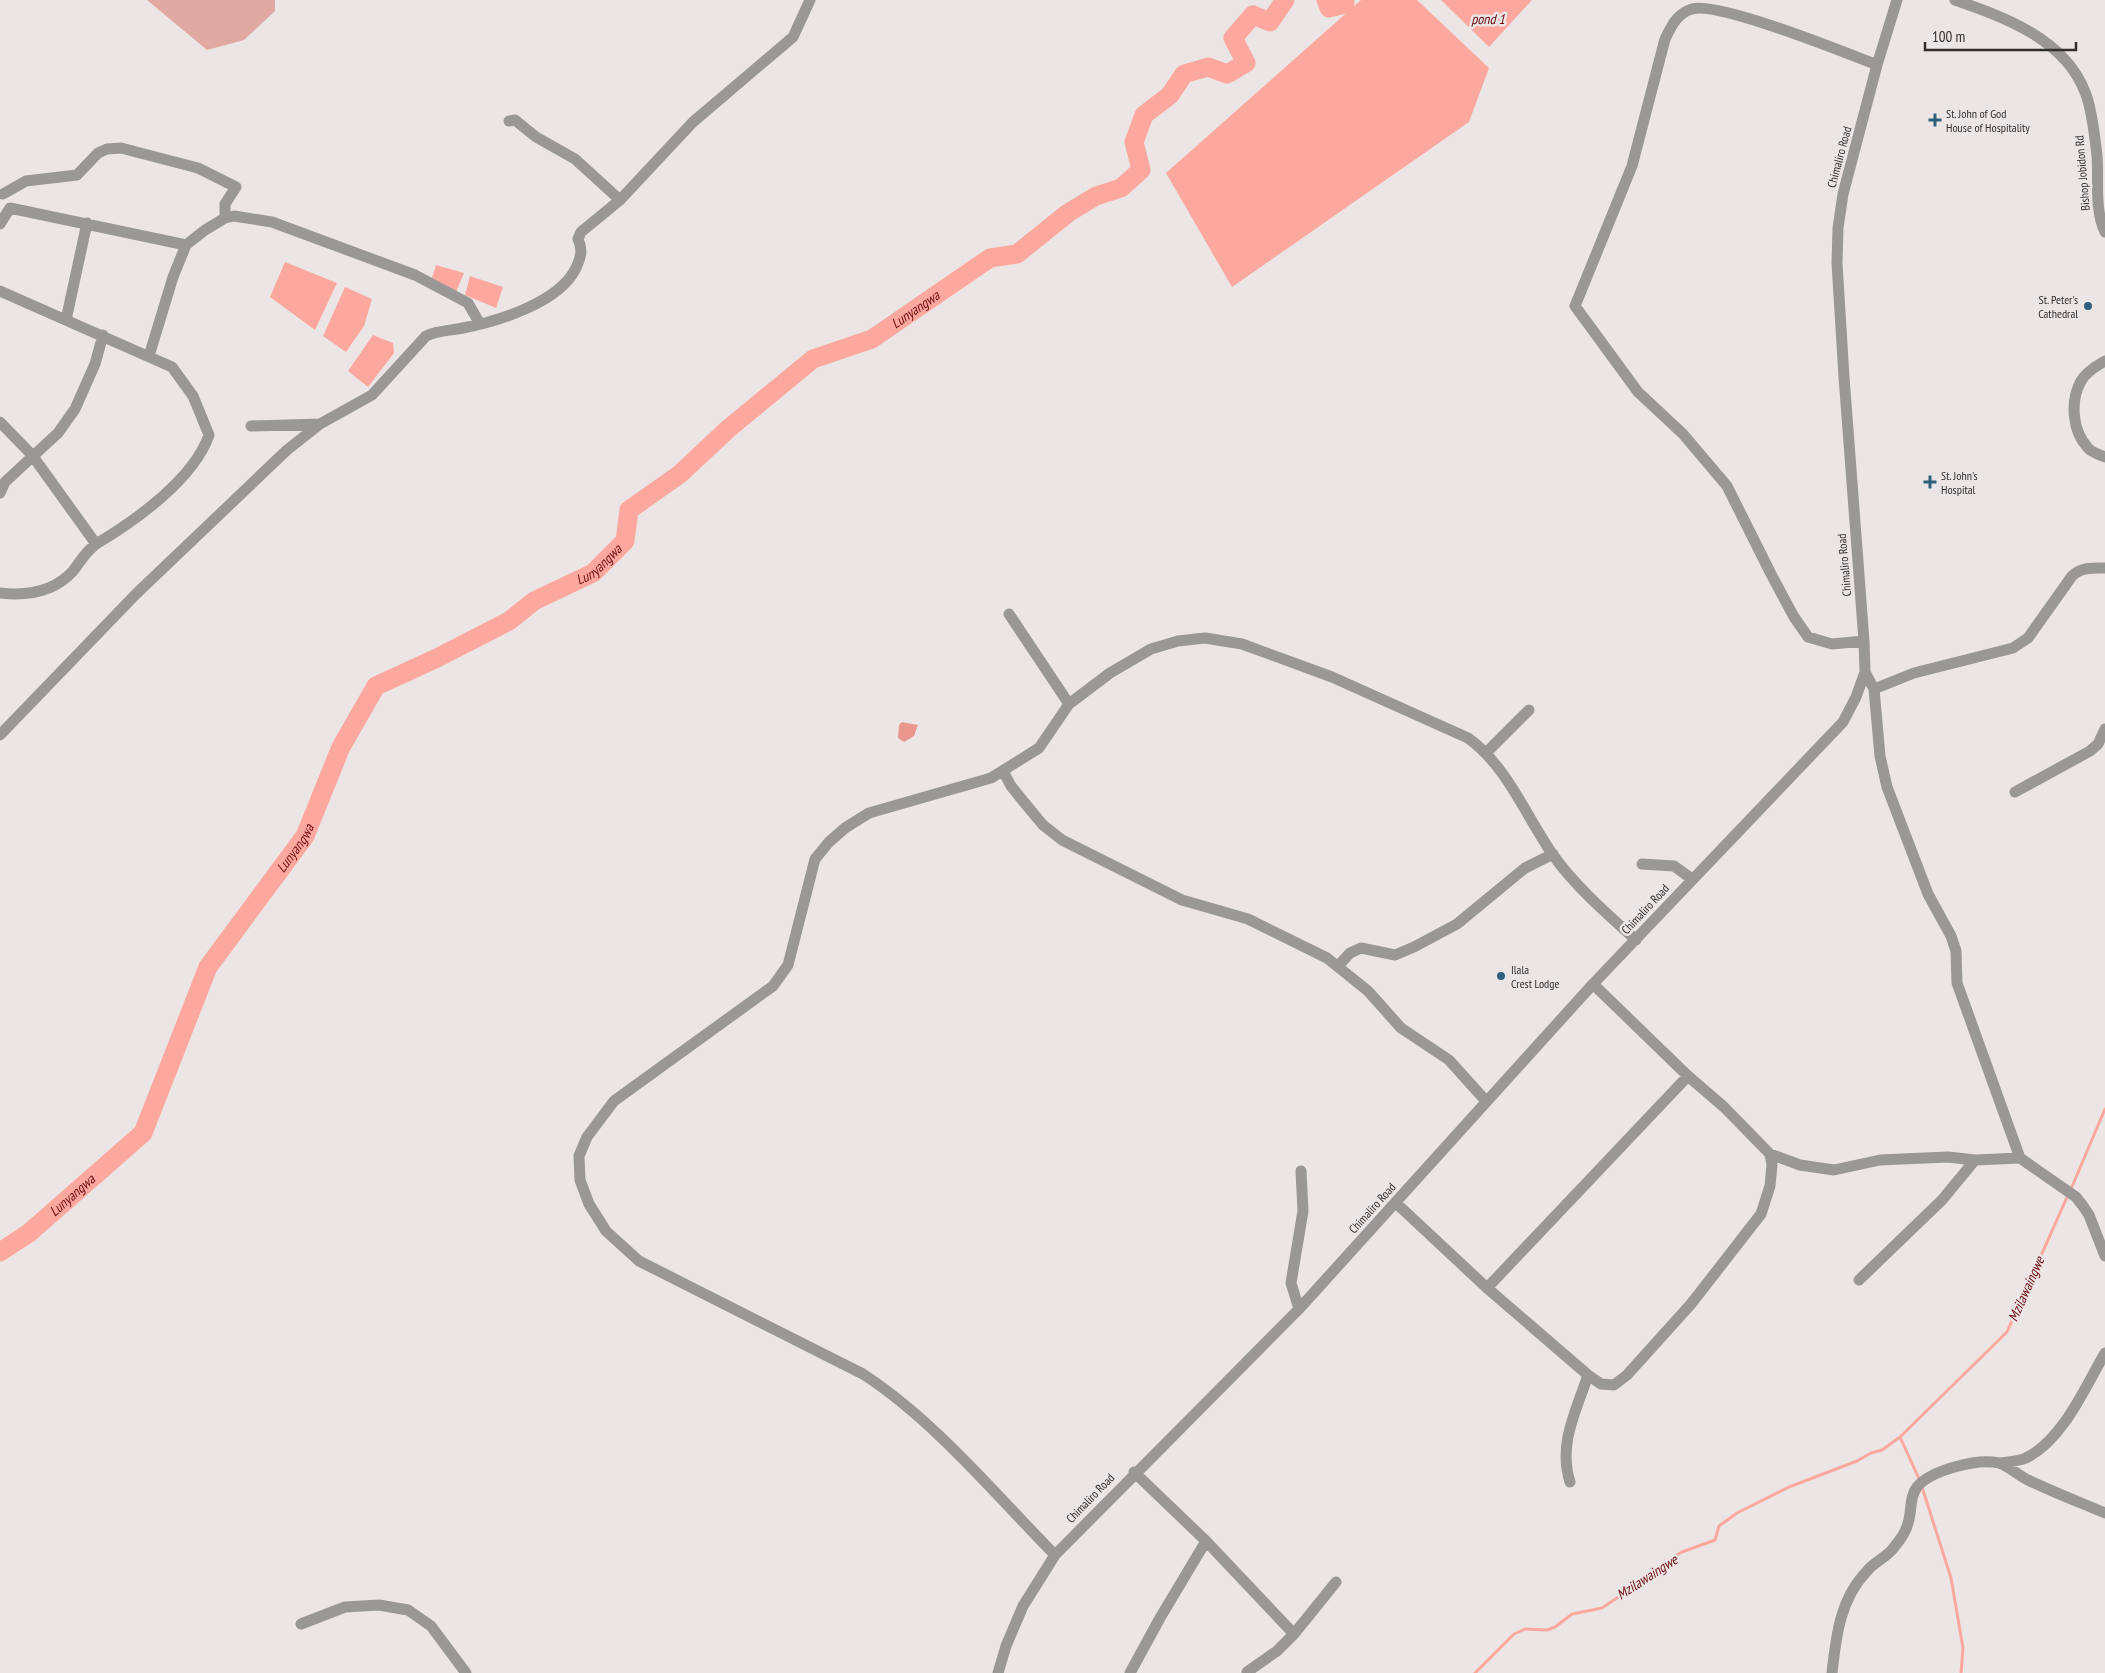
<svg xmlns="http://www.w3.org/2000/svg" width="2105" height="1673" viewBox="0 0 2105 1673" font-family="'PT Sans Narrow',sans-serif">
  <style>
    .green { fill: #e0a9a2 }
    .forest { fill: #e9978d }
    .water { fill: #fca89e }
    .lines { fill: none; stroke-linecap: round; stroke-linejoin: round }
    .stream { stroke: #fca89e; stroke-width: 3 }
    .river { stroke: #fca89e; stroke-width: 19 }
    .minor { stroke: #9a9797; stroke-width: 11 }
    .poi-dot { fill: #2e607e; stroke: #ebe6e5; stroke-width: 2 }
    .labels { text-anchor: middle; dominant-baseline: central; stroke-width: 5; stroke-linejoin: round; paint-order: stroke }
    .poi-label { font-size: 12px; fill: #302e2e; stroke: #ebe6e5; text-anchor: start }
    .street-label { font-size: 12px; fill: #302e2e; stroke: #ebe6e5 }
    .water-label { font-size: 14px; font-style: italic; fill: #6d090d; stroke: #ebe6e5 }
  </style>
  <rect width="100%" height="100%" fill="#ebe6e5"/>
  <path class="green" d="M147,0H275V11L244,40L207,50Z"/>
  <path class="forest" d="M902,722L918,725L914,736L904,742L898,738L899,725Z"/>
  <path class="water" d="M1361,0H1417L1489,68L1469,122L1232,287L1166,173Z
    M1441,0H1532L1489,47Z
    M285,262L337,283L315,330L270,297Z
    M436,265L464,273L456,292L431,281Z
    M470,276L503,287L496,308L465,295Z
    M345,287L372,299L364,326L346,352L323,336Z
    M373,335L393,343L394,353L368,387L348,371Z"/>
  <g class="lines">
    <path class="stream" d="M2071,1189L2105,1109
      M1900,1437L1920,1481
      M1922,1487L1951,1578L1963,1648L1961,1673
      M1475,1673L1514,1634L1525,1629L1547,1630L1555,1627L1572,1614L1602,1608L1654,1573L1666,1561L1682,1552L1715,1540L1719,1526L1737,1513L1789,1487L1857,1461L1871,1453L1882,1450L1900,1437L2007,1332L2068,1195"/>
    <g class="river">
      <path d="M1326,0L1329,8L1345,4V0"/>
      <path id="s1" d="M0,1252L29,1233L143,1133L208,967L305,836L341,747L376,686L437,658L509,621L534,601L593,573L625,541L629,510L680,474L728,429L813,359L872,339L990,258L1017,254L1068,213L1096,196L1121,188L1141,170L1134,142L1144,115L1170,95L1184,74L1208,67L1227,74L1246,63L1233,38L1253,15L1270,22L1285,0"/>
    </g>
    <path class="minor" d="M1955,0C2004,17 2065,39 2085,92C2092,108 2095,138 2097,156C2099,181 2094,208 2105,232
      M509,121L515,120L536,137L575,159L620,200
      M3,194L26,181L77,175L98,153L107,149L121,148L198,168L236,187L225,204V218
      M0,224L10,208L186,245
      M0,291L172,367L193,396L209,435C194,479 135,521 96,544L32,455L0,422
      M66,320L87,223
      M149,356L173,277L186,245L205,230L225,218L234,216L272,222L415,275L468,303L480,324
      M2105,361C2096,366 2086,372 2081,381C2070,401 2072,431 2088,448C2091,452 2100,455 2105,457
      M251,426L320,424
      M0,493L5,482L58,433L75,409L95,364L103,335
      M0,593C26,596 54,592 73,571C81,561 85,552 96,544
      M1009,614L1069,704
      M1864,641L1832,644L1808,637L1794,617L1771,574L1727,486L1683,434L1638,392L1575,306L1632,166L1665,39C1671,27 1677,13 1692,9C1718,1 1846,53 1877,65
      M1865,672L1874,689L1880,756L1887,787L1928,894L1951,936L1956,951L1957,983L2020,1158L2076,1197L2083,1206L2089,1215L2105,1256
      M1874,689L1914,673L2013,648L2028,638L2072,576C2082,567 2092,568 2105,568
      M0,735L136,594L287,450L320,424L372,395L426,336C439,330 449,331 463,328C498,321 559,303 576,268C581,257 583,250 578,239L581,232L620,200L693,122L793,37L810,0
      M1486,753L1529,710
      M1003,771L1011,786L1028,807L1043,825L1062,840L1182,900L1248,919L1327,958L1368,991L1401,1028L1449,1060L1485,1100
      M2015,792L2090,751L2098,744L2105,729
      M1642,864L1674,866L1692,879
      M1338,966L1350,953L1361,948L1395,955L1414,947L1457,924L1525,868L1553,854
      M1770,1154L1800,1165L1834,1170L1880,1160L1948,1157L1975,1160L2020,1158
      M1396,1203L1487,1288L1588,1375L1601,1384L1614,1385L1627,1375L1691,1304L1761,1214L1770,1186L1772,1165L1770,1154L1724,1107L1688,1076L1593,984
      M1859,1280L1942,1200L1975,1160
      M1487,1288L1688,1076
      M1299,1309L1291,1283L1303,1211L1301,1171
      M2000,1463C2008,1462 2019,1461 2026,1458C2063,1440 2085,1387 2105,1353
      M1134,1472L1206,1541L1294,1634L1336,1582
      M1570,1482C1558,1444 1576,1412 1588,1375
      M1055,1555C994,1493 935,1421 863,1374L639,1261L606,1231L589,1204L580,1180L579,1156L587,1137L614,1101L773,986L788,965L815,859L829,842L845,828L869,813L991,778L1039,748L1069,704L1110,673L1151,649L1178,641L1205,638L1242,644L1332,677L1468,738C1507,766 1526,816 1553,855C1576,887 1607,914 1636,940
      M301,1624L345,1607L379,1605L408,1610L431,1626L466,1673
      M1247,1672L1277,1651L1294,1634
      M998,1673L1006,1646L1023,1606L1055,1555L1299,1309L1593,984L1843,722L1856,697L1865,672L1864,641L1844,377L1837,263L1838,228L1843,194L1877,65L1897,0
      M1130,1673L1160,1618L1206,1541
      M1832,1673C1836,1636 1840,1599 1867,1571C1875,1561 1888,1557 1895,1546C1900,1540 1906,1532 1908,1523C1912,1512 1909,1497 1917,1487C1931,1470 1978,1458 1999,1463C2009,1466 2019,1476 2028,1480C2053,1492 2079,1502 2105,1513"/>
  </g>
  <g class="poi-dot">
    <path d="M1932.5 112.5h5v5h5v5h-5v5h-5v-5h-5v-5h5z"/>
    <circle cx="2088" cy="306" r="5"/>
    <path d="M1927.5 474.5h5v5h5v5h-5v5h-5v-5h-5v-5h5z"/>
    <circle cx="1501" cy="976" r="5"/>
  </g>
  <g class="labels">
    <g class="poi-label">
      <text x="1946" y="113">St. John of God<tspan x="1946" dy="14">House of Hospitality</tspan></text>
      <text x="2078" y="299" text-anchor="end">St. Peter's<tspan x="2078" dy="14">Cathedral</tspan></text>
      <text x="1941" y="475">St. John's<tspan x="1941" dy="14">Hospital</tspan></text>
      <text x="1511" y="969">Ilala<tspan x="1511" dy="14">Crest Lodge</tspan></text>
    </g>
    <g class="street-label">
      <text transform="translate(1839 157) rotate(-75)">Chimaliro Road</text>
      <text transform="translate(2082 173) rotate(-95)">Bishop Jobidon Rd</text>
      <text transform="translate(1844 565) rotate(-95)">Chimaliro Road</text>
      <text transform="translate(1645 909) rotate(-47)">Chimaliro Road</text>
      <text transform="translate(1372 1208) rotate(-48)">Chimaliro Road</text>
      <text transform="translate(1090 1498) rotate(-46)">Chimaliro Road</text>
    </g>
    <g class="water-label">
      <text x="1488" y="19">pond 1</text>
      <text stroke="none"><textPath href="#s1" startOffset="1369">Lunyangwa</textPath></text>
      <text stroke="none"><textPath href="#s1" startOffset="949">Lunyangwa</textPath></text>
      <text stroke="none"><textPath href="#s1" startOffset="512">Lunyangwa</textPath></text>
      <text stroke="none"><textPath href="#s1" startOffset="92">Lunyangwa</textPath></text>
      <text transform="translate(2026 1289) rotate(-66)">Mzilawaingwe</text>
      <text transform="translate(1647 1577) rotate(-33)">Mzilawaingwe</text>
    </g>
  </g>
  <path d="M1925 42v8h151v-8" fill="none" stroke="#302e2e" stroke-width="2.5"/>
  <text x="1932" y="42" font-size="15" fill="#302e2e" stroke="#ebe6e5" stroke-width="4" paint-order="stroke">100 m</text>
</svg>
